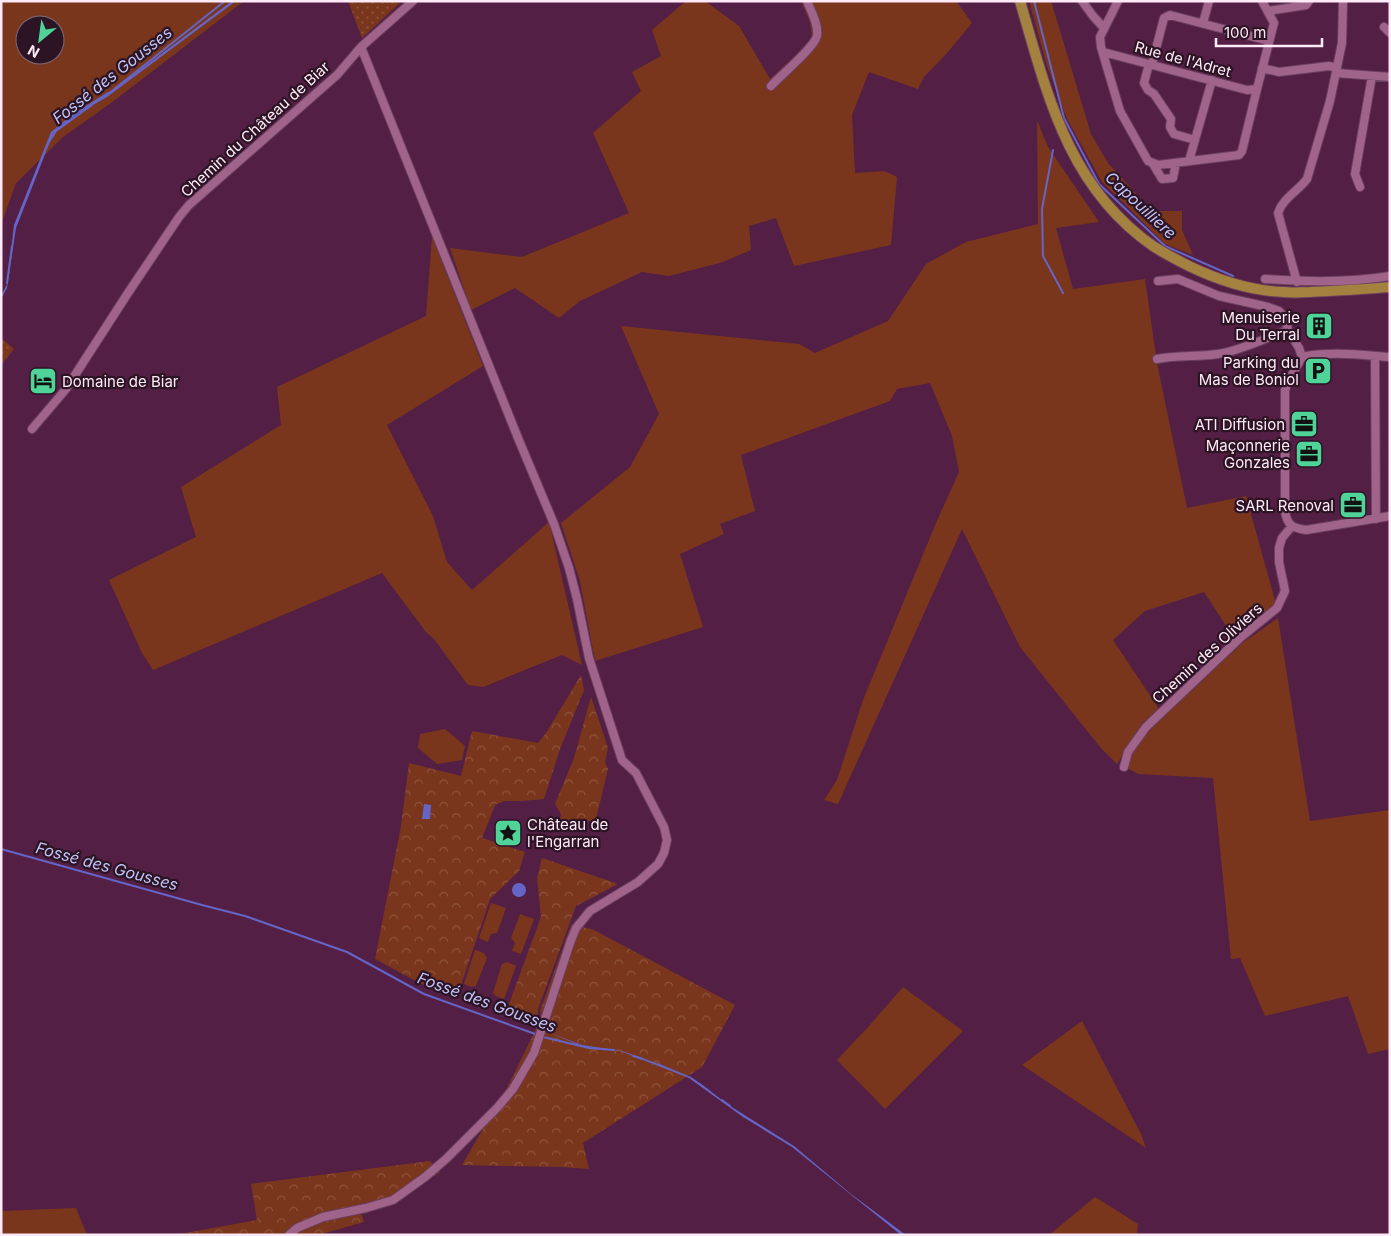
<svg xmlns="http://www.w3.org/2000/svg" width="1391" height="1236" viewBox="0 0 1391 1236" font-family="Inter,sans-serif">
  <style>
    .grass { fill: #7a361c; fill-rule: evenodd }
    .forest { fill: url(#forest-crowns) }
    .garden { fill: url(#garden-dots) }
    .water { fill: #6564c7 }
    .lines { fill: none; stroke-linecap: round; stroke-linejoin: round }
    .stream { stroke: #6564c7; stroke-width: 2 }
    .minor-casing { stroke: #6b3f5f; stroke-width: 10 }
    .major-casing { stroke: #6b3f5f; stroke-width: 12 }
    .minor { stroke: #a0648b; stroke-width: 8 }
    .major { stroke: #a3813e; stroke-width: 10 }
    .labels { text-anchor: middle; dominant-baseline: central; stroke-width: 4.5; stroke-linejoin: round; paint-order: stroke }
    .street-label { font-size: 15px; fill: #ffeaf7; stroke: #2c1424 }
    .poi-label { font-size: 15px; fill: #ffeaf7; stroke: #2c1424; text-anchor: end }
    .water-label { font-size: 16px; font-style: italic; fill: #bec2f5; stroke: #2c1424 }
  </style>
  <defs>
    <pattern id="forest-crowns" width="20" height="18" patternUnits="userSpaceOnUse" patternTransform="scale(1.25)"><rect width="20" height="18" fill="#7a361c"/><path d="M2 6a3 3 0 1 1 6 0M12 15a3 3 0 1 1 6 0" fill="none" stroke="#8e533e"/></pattern>
    <pattern id="garden-dots" width="8" height="8" patternUnits="userSpaceOnUse" patternTransform="scale(1.25)"><rect width="8" height="8" fill="#7a361c"/><path d="M2 2h.1M6 6h.1" fill="none" stroke="#8e533e" stroke-width="1.8" stroke-linecap="round"/></pattern>
  </defs>
  <rect width="100%" height="100%" fill="#541f44"/>
  <path class="grass" d="M1,1H244L111,103L63,137L16,183L1,225ZM25,25H55V55H25Z
    M686,1H705L739,26L770,79L798,53L812,37L810,22L801,1H956L972,23L947,53L924,77L918,89L869,72L852,115L855,173L884,171L897,177L891,245L794,266L776,218L749,226L751,250L723,262L669,276L642,272L580,301L559,318L515,288L471,310L450,248L522,257L629,213L593,133L641,91L632,72L661,56L652,30Z
    M1029,1H1051L1091,134L1108,163L1152,211H1182V230L1193,255L1165,244L1102,182L1067,119L1047,66Z
    M1037,120L1048,147L1099,222L1056,228L1073,289L1145,279L1157,363L1187,508L1246,496L1276,604L1232,635L1204,592L1145,611L1113,640L1159,709L1143,722L1117,764L1100,747L1020,647L962,529L838,804L824,800L837,780L863,700L936,523L959,472L952,436L930,383L897,389L890,401L741,455L755,511L720,524L724,534L680,554L703,627L595,661L580,581L561,523L630,467L659,414L621,326L799,344L815,353L888,321L926,264L966,242L1038,224Z
    M432,237L483,366L387,425L433,516L447,562L472,590L549,522L582,665L562,655L483,687L468,685L434,639L426,632L382,573L153,670L142,653L109,580L196,537L181,487L281,425L277,387L426,316Z
    M1278,618L1310,821L1390,810V1049L1368,1054L1348,996L1265,1016L1240,958L1231,959L1213,778L1138,774L1127,768L1133,751L1149,731L1241,644Z
    M445,729L465,746L462,760L437,764L418,748L420,734Z
    M491,903L506,908L497,933L491,934L488,942L479,938Z
    M520,914L534,919L521,954L512,951L515,943L511,938Z
    M475,950L484,953L487,958L476,986L471,987L464,984Z
    M507,962L516,966L504,999L496,996L493,993L502,964Z
    M903,987L963,1031L885,1109L837,1060L869,1026Z
    M1082,1021L1141,1134L1146,1148L1022,1065Z
    M1095,1197L1138,1224L1137,1235H1049Z
    M76,1208L87,1235H1V1211Z"/>
  <path class="forest" d="M581,675L584,690L560,749L544,799L522,801H504L495,805L482,838L525,852L519,871L490,899L457,997C428,989 401,973 375,959L401,826L409,763L461,776L472,731L538,743L546,733Z
    M591,697L608,748L605,762L608,769L595,823L582,819L578,831L560,823L561,814L555,804L574,758Z
    M542,858L618,884L576,906L538,1009V1013L535,1025L505,1015L541,917L537,878Z
    M571,925L592,929L735,1005L702,1067L583,1143L589,1169L562,1167L462,1165L509,1084L536,1029L541,1013L540,1011Z
    M430,1161L440,1172L397,1202L361,1213L364,1222L318,1235H174L257,1220L251,1184Z"/>
  <path class="garden" d="M348,1H402L362,38Z
    M1,338L14,349L1,365Z"/>
  <path class="water" d="M232,1H236L107,97L79,113L53,134L16,228L7,288L1,299V296L7,284L14,225L51,132L73,114L108,92L109,93Z
    M424,804L431,805L430,819H422Z
    M512 890a7 7 0 1 1 14 0a7 7 0 1 1-14 0Z
    M545,1031L582,1045L622,1051L662,1065L691,1077L704,1086L727,1104L794,1146L851,1194L906,1235H901L792,1147L743,1117L689,1078L620,1051L584,1047Z"/>
  <g class="lines">
    <path class="stream" d="M1034,1L1064,118L1099,184L1165,246L1233,276
      M108,94L225,1
      M49,142L56,131L92,105
      M1053,150L1042,209L1043,256L1063,293
      M7,283L12,246
      M1,849L202,905L245,916L347,952L424,994L538,1035
      M543,1037L589,1048L614,1050
      M633,1056L643,1059
      M722,1100L730,1106"/>
    <g class="minor-casing">
      <path id="minor" d="M1082,1L1093,16L1104,28
        M1118,1L1100,37L1101,47L1120,111L1148,161L1158,165L1239,155L1242,151L1257,89L1274,23L1262,1
        M1268,11L1306,5L1309,1
        M1203,23L1209,1
        M1384,27L1390,33
        M1103,52L1247,90L1257,89
        M1149,64L1144,83L1148,90L1154,94L1171,119L1170,127L1174,134L1195,140
        M1152,64L1164,18L1170,15L1269,41
        M1262,68L1279,72L1329,66L1337,68
        M1336,73L1390,77
        M771,86C781,75 814,48 817,36C819,25 811,11 807,1
        M1189,161L1212,80
        M1153,164L1162,179L1173,178L1176,163
        M1360,187L1355,174L1372,76
        M1265,279C1306,282 1349,283 1390,276
        M1158,281L1178,279L1219,296L1268,307L1279,311L1283,315L1286,320L1288,330L1299,348L1302,357
        M1297,282L1278,213C1283,198 1298,191 1307,179L1330,101L1342,43L1343,1
        M1375,356L1376,519
        M1302,357L1289,380L1285,390V511C1287,525 1292,528 1306,530L1390,516
        M1302,357C1330,351 1361,355 1390,357
        M1157,359C1177,355 1198,357 1218,354C1243,350 1265,338 1288,330
        M32,429L66,389L128,293L179,217L189,205L337,75L361,47
        M1124,767L1128,752L1146,727L1240,638L1277,608L1285,591L1279,562V548L1282,538L1292,526
        M289,1235L297,1228L323,1217L366,1208L393,1200L425,1177L446,1159L497,1108L513,1089L534,1053L570,943L576,928L590,911L638,882L658,864L664,853L667,840L664,827L636,773L622,760L589,658L577,599L569,568L554,524L518,438L361,47L413,1"/>
    </g>
    <g class="major-casing">
      <path id="major" d="M1020,1C1047,94 1068,187 1153,246C1164,253 1177,260 1189,266C1218,280 1251,291 1284,292C1292,293 1301,292 1310,292C1337,291 1363,289 1390,287"/>
    </g>
    <use href="#minor" class="minor"/>
    <use href="#major" class="major"/>
  </g>
  <defs>
    <g id="building-square" transform="scale(1.4375)"><rect x="-9" y="-9" width="18" height="18" rx="4" fill="#4fd399" stroke="#2c1424"/><path d="M-4-6H4V6H1V3H-1V6H-4ZM-2.5-4.3h1.7v1.8h-1.7ZM.8-4.3h1.7v1.8H.8ZM-2.5-1h1.7V.8h-1.7ZM.8-1h1.7V.8H.8Z" fill="#111"/></g>
    <g id="parking-square" transform="scale(1.4375)"><rect x="-9" y="-9" width="18" height="18" rx="4" fill="#4fd399" stroke="#2c1424"/><path d="M-3.5-5.5H1a3.5 3.5 0 0 1 0 7H-1V5.5H-3.5ZM-1-3.4V-.6H.8a1.4 1.4 0 0 0 0-2.8Z" fill="#111"/></g>
    <g id="hotel-square" transform="scale(1.4375)"><rect x="-9" y="-9" width="18" height="18" rx="4" fill="#4fd399" stroke="#2c1424"/><path d="M-6-4.5h1.5V1H6V5H4.5V3h-9V5H-6ZM-4 0a1.8 1.8 0 1 1 3.6 0ZM.5 0V-2.5h3Q6-2.5 6 0Z" fill="#111"/></g>
    <g id="office-square" transform="scale(1.4375)"><rect x="-9" y="-9" width="18" height="18" rx="4" fill="#4fd399" stroke="#2c1424"/><path d="M-6-3h4V-5.5h4V-3h4V5H-6ZM-1-4.5V-3h2v-1.5ZM-6 0V1H6V0Z" fill="#111"/></g>
    <g id="sight-square" transform="scale(1.4375)"><rect x="-9" y="-9" width="18" height="18" rx="4" fill="#4fd399" stroke="#2c1424"/><path d="M0-6L1.8-2.2L6-1.7L2.9 1.2L3.7 5.4L0 3.3L-3.7 5.4L-2.9 1.2L-6-1.7L-1.8-2.2Z" fill="#111"/></g>
  </defs>
  <g fill-rule="evenodd">
    <use href="#building-square" x="1319" y="326"/>
    <use href="#parking-square" x="1318" y="371"/>
    <use href="#hotel-square" x="43" y="381"/>
    <use href="#office-square" x="1304" y="424"/>
    <use href="#office-square" x="1309" y="454"/>
    <use href="#office-square" x="1353" y="505"/>
    <use href="#sight-square" x="508" y="833"/>
  </g>
  <g class="labels">
    <g class="street-label">
      <text transform="translate(1183 59) rotate(15)">Rue de l'Adret</text>
      <text transform="translate(255 129) rotate(-42)">Chemin du Château de Biar</text>
      <text transform="translate(1207 653) rotate(-42)">Chemin des Oliviers</text>
    </g>
    <g class="poi-label">
      <text x="1300" y="317">Menuiserie<tspan x="1300" dy="17">Du Terral</tspan></text>
      <text x="1299" y="362">Parking du<tspan x="1299" dy="17">Mas de Boniol</tspan></text>
      <text x="62" y="381" text-anchor="start">Domaine de Biar</text>
      <text x="1285" y="424">ATI Diffusion</text>
      <text x="1290" y="445">Maçonnerie<tspan x="1290" dy="17">Gonzales</tspan></text>
      <text x="1334" y="505">SARL Renoval</text>
      <text x="527" y="824" text-anchor="start">Château de<tspan x="527" dy="17">l'Engarran</tspan></text>
    </g>
    <g class="water-label">
      <text transform="translate(112 75) rotate(-38)">Fossé des Gousses</text>
      <text transform="translate(1141 205) rotate(43)">Capouilliere</text>
      <text transform="translate(107 866) rotate(15)">Fossé des Gousses</text>
      <text transform="translate(487 1002) rotate(20)">Fossé des Gousses</text>
    </g>
  </g>
  <rect width="1391" height="1236" fill="none" stroke="#ffeaf7" stroke-width="5"/>
  <g transform="translate(40 40) rotate(209)"><circle r="24" fill="#2c1424" stroke="#806a78"/>
  <path d="M0-4L9 19L0 12L-9 19Z" fill="#4fd399"/>
  <text y="-8" font-size="14" font-weight="bold" text-anchor="middle" fill="#ffeaf7">N</text>
  </g>
  <path d="M1216 38v8h106v-8" fill="none" stroke="#ffeaf7" stroke-width="2.5"/>
  <text x="1224" y="38" font-size="15" fill="#ffeaf7" stroke="#2c1424" stroke-width="4" paint-order="stroke">100 m</text>
</svg>
